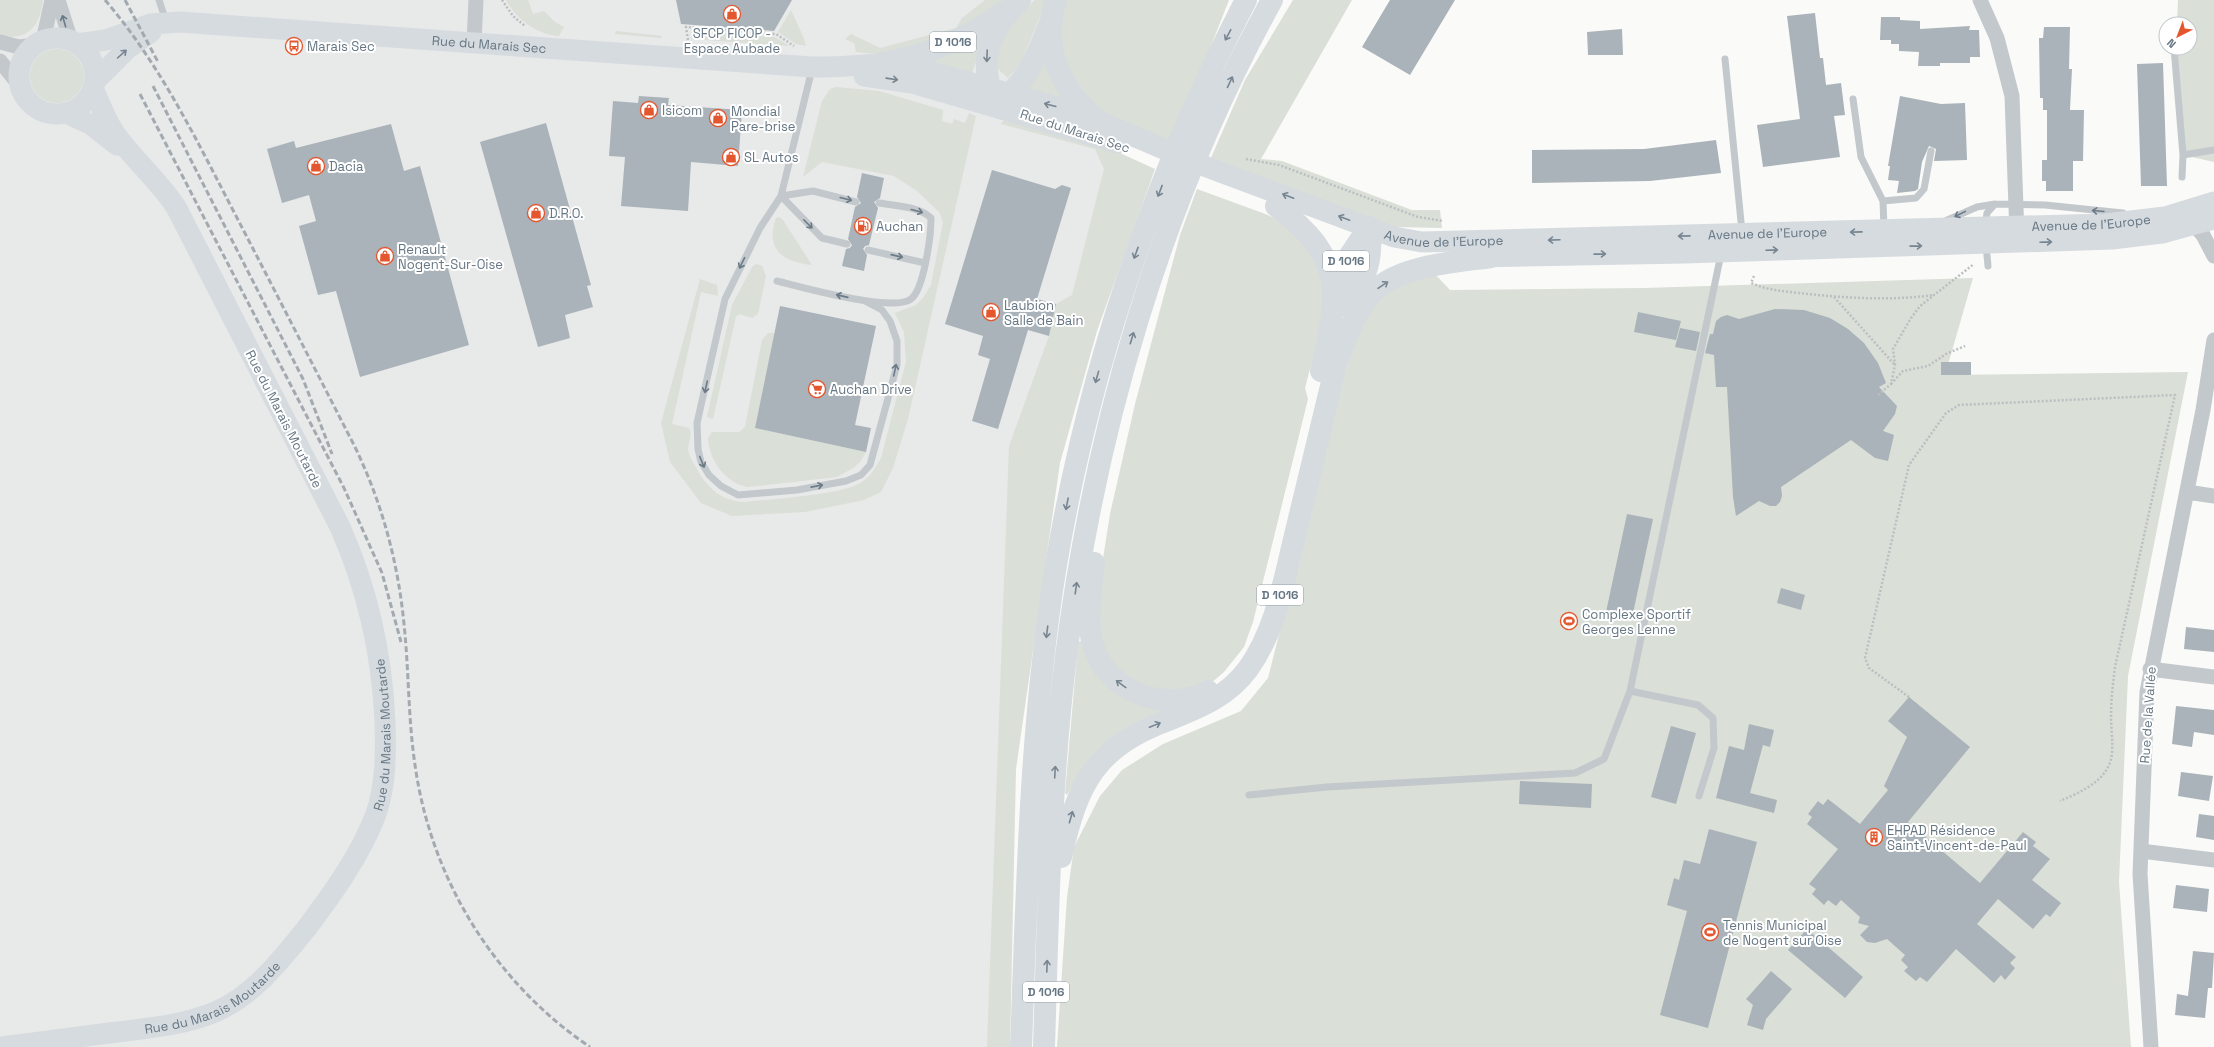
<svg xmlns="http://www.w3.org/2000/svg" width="2214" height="1047" viewBox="0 0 2214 1047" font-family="'Space Grotesk',sans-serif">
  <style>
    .built { fill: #e8e9e9 }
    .green { fill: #dadfd7 }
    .building { fill: #aab3b9 }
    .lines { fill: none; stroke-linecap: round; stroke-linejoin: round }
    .path { stroke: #bbbfc2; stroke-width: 2.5; stroke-dasharray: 2 2; stroke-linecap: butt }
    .lane { stroke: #c3c8cc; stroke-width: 7 }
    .street { stroke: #c3c8cc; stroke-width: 15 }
    .secondary { stroke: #d6dbdf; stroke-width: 21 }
    .highway { stroke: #d6dbdf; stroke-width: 22 }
    .rail { stroke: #a2aab0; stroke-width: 3; stroke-dasharray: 6 3; stroke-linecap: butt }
    .oneway { stroke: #6a7a87 }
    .oneway2 { stroke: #768591 }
    .labels { text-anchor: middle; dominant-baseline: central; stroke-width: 4; stroke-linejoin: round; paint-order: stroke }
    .shield { fill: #fff; stroke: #939fa8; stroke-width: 1 }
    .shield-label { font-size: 12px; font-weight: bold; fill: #657683 }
    .poi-label { font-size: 13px; fill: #657683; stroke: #fff; text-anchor: start }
    .street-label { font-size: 13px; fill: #657683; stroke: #fff }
  </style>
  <rect width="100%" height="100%" fill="#fafaf8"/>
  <path class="built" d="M0,0H1072L1127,172L1032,456L989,1047H0Z"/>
  <path class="green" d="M0,0H43C40,26 28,42 0,35Z
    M506,0H528L533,14L544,11L555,22L564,27L559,36C538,35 516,19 506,0Z
    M985,0H1012L920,49L877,54L856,52L854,43L845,39L851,34L880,48L956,28L962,18Z
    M1035,0H1046V2L1021,62L1008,78L998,69L996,48L1005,29Z
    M1062,0H1229L1171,147L1102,115L1066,67L1058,19Z
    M1293,0H1352L1261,159L1282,161L1412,210H1440L1442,228L1393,227L1210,160L1245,80Z
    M2178,0H2214V162L2183,155L2175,48H2190V24H2177Z
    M791,10C794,17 806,41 806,46L796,44L778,32Z
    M691,30L774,37L790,46L691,39Z
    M616,31L662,36L661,38L615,34Z
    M978,35L983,40L971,76L922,61Z
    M30 76a27 27 0 1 1 54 0a27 27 0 1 1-54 0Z
    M1044,61L1062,98L1025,92Z
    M836,87L879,91L943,110L942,121L952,124L954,119L965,123L969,113L976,116L908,419L893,468L881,492L864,500L805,512L732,516L701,503L670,462L661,423L700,279L717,285L718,296L701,292L672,424L689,428C693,436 688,442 688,450C689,456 693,462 696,467C706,487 721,501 744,502C771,499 843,495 862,482C871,476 876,467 881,458L906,362L904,332L895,313L916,305L923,298L931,285L943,222L939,212L917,191L894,176L822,162L803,177L822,101L830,89Z
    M1008,115L1085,137L1155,169L1097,331L1060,463L1016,769L1010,1047H987L1009,446L1049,336L1056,304L1072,295L1104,169L1095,149L1001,124Z
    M1197,189L1268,215L1290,227L1304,241L1324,277L1322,337L1311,365L1305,388L1308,399L1253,622L1244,647L1224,672L1210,684L1174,693L1128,681L1101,648L1099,584L1110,514L1135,404L1180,235Z
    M779,217L783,220L812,265C783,262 765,250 776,218Z
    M756,264L762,266L766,276L758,314L752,318L740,314L736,316L713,419L707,417L732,305L752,267Z
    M1433,272L1450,290L1644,288L1973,278L1945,375L2188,372L2128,676L2119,882L2131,1047H1057L1067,897L1074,847L1100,796L1122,770L1163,744L1241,711L1268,678L1349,358L1360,322L1389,286Z
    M768,333H775L755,428L866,452L860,462L853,468L837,477L748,487C725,483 709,460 708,438L712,432H739L745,427L762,340Z
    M1080,641L1171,707L1074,783L1067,795L1065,793L1078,643Z"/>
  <path class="building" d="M676,0H792L774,31L681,24Z
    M1390,0H1455L1410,75L1362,47Z
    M1815,13L1820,58H1823L1826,85L1841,83L1845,115L1834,116L1840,157L1763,167L1757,125L1800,119L1787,16Z
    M1881,17H1900V20L1920,21V29L1970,26L1969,30H1979L1980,57H1970V63H1940V66H1918L1919,52L1899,51V44H1891V40H1880Z
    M2044,27H2070L2069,69H2072L2070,110H2084L2083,161H2073V191H2046V181H2042V160H2047V110H2043V98H2040L2039,38H2043Z
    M1622,29L1623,55H1588L1587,32Z
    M2163,63L2167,186H2141L2137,64Z
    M639,96L669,98L668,105L742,110L738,166L691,162L688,211L621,206L625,157L609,156L613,101L638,103Z
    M1900,96L1941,104L1965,103L1967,160L1934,161L1936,149L1929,146L1922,162L1918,189L1915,191L1897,193L1899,181L1888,180L1890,166H1888Z
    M546,123L591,285L587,286L593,307L565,315L570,338L538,347L480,142Z
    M391,124L404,171L420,166L469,345L360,377L336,291L318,295L299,226L316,221L309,195L282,203L267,149L294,141L296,148Z
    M1716,140L1721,173L1650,181L1532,183V150L1644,149Z
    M992,170L1055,189L1062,185L1071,188L1037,299L1056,304L1049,336L1028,330L998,429L972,421L990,359L978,355L983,336L945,324Z
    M862,173L884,178L880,198L874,202L878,208L869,245L865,246L863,249L867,255L864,271L842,266L846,249L850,248L852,245L848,239L855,207L861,203L857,197Z
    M780,306L876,326L855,425L871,428L866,452L755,428Z
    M1775,309L1804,310L1830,318L1848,329L1864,343L1878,363L1886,383L1879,387L1897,406L1895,414L1883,431L1894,435L1888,461L1875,458L1851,440L1781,487L1782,496L1780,502L1776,506H1770L1759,501L1736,516L1733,497L1727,387H1716L1714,355L1705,353L1710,334H1713L1716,321L1721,317L1727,315L1739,319Z
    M1638,312L1681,321L1676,340L1634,332Z
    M1680,328L1700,332L1696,351L1675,347Z
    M1941,362H1971V375H1941Z
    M1627,514L1653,519L1632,618L1606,612Z
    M1781,588L1805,595L1801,610L1777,603Z
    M2186,627L2214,630V652L2184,649Z
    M1909,697L1970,747L1908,822L1980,883L2023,832L2036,842L2033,846L2050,859L2032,880L2061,903L2050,917L2046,914L2033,929L1998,899L1977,924L2016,957L2010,963L2015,968L2005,980L2001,975L1994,983L1956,949L1927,982L1920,977L1916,981L1904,971L1908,967L1901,960L1905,955L1887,939L1875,943L1867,942L1860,935L1869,926L1858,923L1860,917L1841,900L1836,906L1828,900L1824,905L1812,894L1816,889L1809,884L1838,849L1807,824L1812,817L1808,814L1818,801L1823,805L1828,799L1860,824L1888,790L1884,786L1907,737L1888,721Z
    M2176,706L2214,710V735L2194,732L2192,747L2172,744Z
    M1749,724L1774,730L1770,747L1763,745L1750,793L1777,800L1774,813L1716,798L1729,746L1744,750Z
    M1671,726L1696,733L1676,804L1651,797Z
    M2181,772L2213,776L2209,801L2178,796Z
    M1520,781L1592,784L1591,808L1519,804Z
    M2199,814L2214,816V840L2196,837Z
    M1709,829L1757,842L1708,1028L1660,1015L1687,911L1667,905L1674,878L1679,880L1684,860L1700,864Z
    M2176,885L2209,889L2207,912L2173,908Z
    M1807,929L1863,977L1845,998L1788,950Z
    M2193,951L2214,953L2212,988H2208L2205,1018L2175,1015L2177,994L2188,996Z
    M1771,971L1792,989L1766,1019L1763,1030L1747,1025L1753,1005L1746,999Z"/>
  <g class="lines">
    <path class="path" d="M502,0L513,16L525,26
      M688,40L686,27L776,34L794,46
      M1246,159L1279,165L1418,217L1443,221
      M1754,276L1751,283C1767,290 1782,291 1799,293C1843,298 1890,301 1934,295
      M1834,297L1894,364
      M1891,384L1903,371L1928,366L1946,354L1965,346
      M1878,395L1891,384L1895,365L1893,349L1911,318L1920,306L1974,264
      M1909,697L1869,668L1865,658L1909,465L1946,413L1959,405L2175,395L2115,667C2113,683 2111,700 2111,716C2111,728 2113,741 2112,753C2110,780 2081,792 2060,801"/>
    <path class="lane" d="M159,0L166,21
      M2174,48L2183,155L2214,150
      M1725,59L1742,232
      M812,69L781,196L760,228L725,299L697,423L698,449L701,462L709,475L721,486L738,495L797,490L846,481L861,475L870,465L897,365V341L890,321L882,310L865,301
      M1853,99L1861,157L1883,201
      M2182,177L2183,155
      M781,196L822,238L847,244
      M781,196L813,191L856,202
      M1945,221L1977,207L1995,204
      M1985,226L1987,213L1995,204L2045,205L2123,213
      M1884,228L1883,201L1916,198L1924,189L1931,151
      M1986,245L1988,266
      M868,250L925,263
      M777,281C801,287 893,313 911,299C924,289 931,236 931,218C919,206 896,206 879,203
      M1630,691L1698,705L1713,718L1714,748L1699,796
      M1249,795L1327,787L1575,773L1604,759L1630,691L1721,254"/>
    <path class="street" d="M58,0L71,41
      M1980,0L1997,38L2012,96L2017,235
      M43,41L52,0
      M0,42L19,47L36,45
      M474,43L476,0
      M0,61L21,87
      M2195,226L2203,235L2214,256
      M2187,492L2214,496
      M2150,669L2214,677
      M2141,851L2214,860
      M2151,1047L2140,874L2147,692L2203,410L2214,340"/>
    <g class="secondary">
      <circle cx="57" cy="76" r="38"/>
      <path id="s1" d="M77,44L106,40L151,24L180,22L812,67C844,68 876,62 907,65L1079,113L1204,166L1394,237L1422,242L2105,224L2165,217L2214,202"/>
      <path d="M864,76L912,83L1118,143"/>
      <path d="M95,81L127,49L151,32"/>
      <path d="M66,113L90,124L117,145"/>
      <path d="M1472,257L1685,253L2112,239L2162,233L2214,219"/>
      <path id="s2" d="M2,1047C40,1042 79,1037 117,1032C150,1028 184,1025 215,1012C253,996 281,960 306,929C333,893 360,856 376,814C386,785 386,752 385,722C382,653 368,590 340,527L176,207C159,181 135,161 116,135C106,121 100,104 93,88"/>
    </g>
    <path class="highway" d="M1020,0C985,35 979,60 995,106C1026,85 1038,54 1051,20
      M1056,0C1040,48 1062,92 1100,122
      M879,64C925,56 966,40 1004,12
      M1276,206C1346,258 1339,294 1321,371
      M1336,293L1348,258L1369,227
      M1350,308C1364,276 1374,263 1369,227
      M1094,563C1091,590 1086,618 1093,645C1106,692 1167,714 1208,691
      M1061,857C1078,782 1095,747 1171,719C1201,707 1228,696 1248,669C1276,630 1284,580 1295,535C1309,477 1323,419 1337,361C1347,337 1355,310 1374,291C1401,265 1456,262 1491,257
      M1021,1047C1027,886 1030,724 1056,565C1089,368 1154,177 1246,0
      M1044,1047C1048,917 1050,785 1066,656C1095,428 1161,202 1272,0"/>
    <path class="rail" d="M105,0C160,64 196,139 235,214C275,291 315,369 355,447C382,503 398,562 404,624C409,671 408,718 415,765C431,879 494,982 590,1047
      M125,0L158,62
      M153,86L303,379L332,454
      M140,94L344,488L382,573L401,642"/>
  </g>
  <defs><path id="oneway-shaft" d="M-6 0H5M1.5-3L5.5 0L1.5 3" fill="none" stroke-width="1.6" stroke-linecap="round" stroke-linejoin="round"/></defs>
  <g class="oneway">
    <use href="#oneway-shaft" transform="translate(64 21) rotate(-106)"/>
    <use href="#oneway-shaft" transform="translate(846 199) rotate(14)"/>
    <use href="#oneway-shaft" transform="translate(917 211) rotate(15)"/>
    <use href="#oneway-shaft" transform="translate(2098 211) rotate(-175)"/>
    <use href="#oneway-shaft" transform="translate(1960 214) rotate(154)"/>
    <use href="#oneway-shaft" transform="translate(808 224) rotate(45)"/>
    <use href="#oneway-shaft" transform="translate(897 256) rotate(13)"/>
    <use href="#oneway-shaft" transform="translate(742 263) rotate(116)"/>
    <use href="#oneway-shaft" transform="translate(842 296) rotate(-167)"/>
    <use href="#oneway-shaft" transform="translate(895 370) rotate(-78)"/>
    <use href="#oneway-shaft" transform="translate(706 387) rotate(102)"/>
    <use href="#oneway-shaft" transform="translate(702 462) rotate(68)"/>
    <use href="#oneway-shaft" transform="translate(817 486) rotate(-11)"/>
  </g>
  <g class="oneway2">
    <use href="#oneway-shaft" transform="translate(1228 35) rotate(118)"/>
    <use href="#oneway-shaft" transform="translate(122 54) rotate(-42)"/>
    <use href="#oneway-shaft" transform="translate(987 56) rotate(92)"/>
    <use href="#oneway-shaft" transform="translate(892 79) rotate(8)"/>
    <use href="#oneway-shaft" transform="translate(1230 82) rotate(-65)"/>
    <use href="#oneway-shaft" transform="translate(1050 105) rotate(-165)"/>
    <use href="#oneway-shaft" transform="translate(1160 191) rotate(111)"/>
    <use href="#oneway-shaft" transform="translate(1288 196) rotate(-159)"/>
    <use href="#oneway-shaft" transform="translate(1344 218) rotate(-159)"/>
    <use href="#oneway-shaft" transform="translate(1856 232) rotate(179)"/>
    <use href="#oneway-shaft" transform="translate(1684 236) rotate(179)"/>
    <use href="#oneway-shaft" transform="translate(1554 240) rotate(178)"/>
    <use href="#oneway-shaft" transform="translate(2046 242) rotate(-2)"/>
    <use href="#oneway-shaft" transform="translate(1916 246) rotate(-1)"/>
    <use href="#oneway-shaft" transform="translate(1772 250) rotate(-2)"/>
    <use href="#oneway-shaft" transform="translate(1136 253) rotate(110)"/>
    <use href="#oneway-shaft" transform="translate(1600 254) rotate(-1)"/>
    <use href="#oneway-shaft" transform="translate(1383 285) rotate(-34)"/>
    <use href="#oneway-shaft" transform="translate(1132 338) rotate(-73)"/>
    <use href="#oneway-shaft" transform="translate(1097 377) rotate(106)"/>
    <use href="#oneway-shaft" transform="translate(1067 504) rotate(101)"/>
    <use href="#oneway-shaft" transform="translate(1076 588) rotate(-82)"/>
    <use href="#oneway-shaft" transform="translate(1047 632) rotate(97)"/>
    <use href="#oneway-shaft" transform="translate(1121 684) rotate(-144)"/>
    <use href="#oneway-shaft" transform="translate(1155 725) rotate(-22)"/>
    <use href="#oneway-shaft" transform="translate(1055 772) rotate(-87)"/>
    <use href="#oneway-shaft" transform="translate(1071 817) rotate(-74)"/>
    <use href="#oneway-shaft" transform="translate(1047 966) rotate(-88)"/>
  </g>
  <defs>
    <g id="shop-ring" transform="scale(0.9)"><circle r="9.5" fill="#fff" stroke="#e4572e" stroke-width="1.5"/><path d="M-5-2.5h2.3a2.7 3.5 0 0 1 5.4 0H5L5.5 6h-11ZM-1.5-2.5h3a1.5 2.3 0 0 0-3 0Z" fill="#e4572e"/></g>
    <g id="bus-ring" transform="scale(0.9)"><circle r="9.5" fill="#fff" stroke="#e4572e" stroke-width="1.5"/><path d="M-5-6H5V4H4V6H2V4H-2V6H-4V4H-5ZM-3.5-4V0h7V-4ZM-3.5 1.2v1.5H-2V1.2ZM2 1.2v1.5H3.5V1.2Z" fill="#e4572e"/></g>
    <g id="fuel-ring" transform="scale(0.9)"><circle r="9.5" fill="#fff" stroke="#e4572e" stroke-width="1.5"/><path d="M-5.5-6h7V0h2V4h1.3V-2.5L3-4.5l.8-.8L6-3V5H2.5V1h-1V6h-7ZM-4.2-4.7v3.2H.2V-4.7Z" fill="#e4572e"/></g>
    <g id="supermarket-ring" transform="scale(0.9)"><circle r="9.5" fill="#fff" stroke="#e4572e" stroke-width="1.5"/><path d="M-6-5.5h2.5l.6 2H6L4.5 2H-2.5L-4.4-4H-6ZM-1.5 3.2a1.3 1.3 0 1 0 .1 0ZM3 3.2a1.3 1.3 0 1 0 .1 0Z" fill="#e4572e"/></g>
    <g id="stadium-ring" transform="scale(0.9)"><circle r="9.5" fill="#fff" stroke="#e4572e" stroke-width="1.5"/><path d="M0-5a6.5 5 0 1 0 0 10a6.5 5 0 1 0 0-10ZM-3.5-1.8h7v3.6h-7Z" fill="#e4572e"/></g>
    <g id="building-ring" transform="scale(0.9)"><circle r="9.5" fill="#fff" stroke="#e4572e" stroke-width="1.5"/><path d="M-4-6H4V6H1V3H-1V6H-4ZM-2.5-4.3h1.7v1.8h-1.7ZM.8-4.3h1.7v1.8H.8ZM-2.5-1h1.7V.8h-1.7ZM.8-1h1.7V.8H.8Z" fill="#e4572e"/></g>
  </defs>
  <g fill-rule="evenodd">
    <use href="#shop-ring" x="732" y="14"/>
    <use href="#bus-ring" x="294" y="46"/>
    <use href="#shop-ring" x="649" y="110"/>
    <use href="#shop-ring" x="718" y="118"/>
    <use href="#shop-ring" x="731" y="157"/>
    <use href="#shop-ring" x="316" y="166"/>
    <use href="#shop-ring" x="536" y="213"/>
    <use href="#fuel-ring" x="863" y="226"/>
    <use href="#shop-ring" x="385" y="256"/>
    <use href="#shop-ring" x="991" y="312"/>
    <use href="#supermarket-ring" x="817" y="389"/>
    <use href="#stadium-ring" x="1569" y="621"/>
    <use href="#building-ring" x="1874" y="837"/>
    <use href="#stadium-ring" x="1710" y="932"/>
  </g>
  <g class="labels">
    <g class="shield">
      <rect x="930" y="32" width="46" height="20" rx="3"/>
      <rect x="1323" y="251" width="46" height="20" rx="3"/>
      <rect x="1257" y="585" width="46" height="20" rx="3"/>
      <rect x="1023" y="982" width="46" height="20" rx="3"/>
    </g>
    <g class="shield-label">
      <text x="953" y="42">D 1016</text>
      <text x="1346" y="261">D 1016</text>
      <text x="1280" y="595">D 1016</text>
      <text x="1046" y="992">D 1016</text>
    </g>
    <g class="poi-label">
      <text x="732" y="33" text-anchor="middle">SFCP FICOP -<tspan x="732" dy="15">Espace Aubade</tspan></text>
      <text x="307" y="46">Marais Sec</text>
      <text x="662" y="110">Isicom</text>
      <text x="731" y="111">Mondial<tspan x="731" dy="15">Pare-brise</tspan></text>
      <text x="744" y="157">SL Autos</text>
      <text x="329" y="166">Dacia</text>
      <text x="549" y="213">D.R.O.</text>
      <text x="876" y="226">Auchan</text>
      <text x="398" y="249">Renault<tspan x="398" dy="15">Nogent-Sur-Oise</tspan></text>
      <text x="1004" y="305">Laubion<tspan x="1004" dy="15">Salle de Bain</tspan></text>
      <text x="830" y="389">Auchan Drive</text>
      <text x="1582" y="614">Complexe Sportif<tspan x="1582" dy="15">Georges Lenne</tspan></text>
      <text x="1887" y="830">EHPAD Résidence<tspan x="1887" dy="15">Saint-Vincent-de-Paul</tspan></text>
      <text x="1723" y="925">Tennis Municipal<tspan x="1723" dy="15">de Nogent sur Oise</tspan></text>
    </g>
    <g class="street-label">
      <text stroke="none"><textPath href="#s1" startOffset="416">Rue du Marais Sec</textPath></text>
      <text transform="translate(1075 131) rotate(18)">Rue du Marais Sec</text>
      <text stroke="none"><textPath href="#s1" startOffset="2050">Avenue de l'Europe</textPath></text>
      <text stroke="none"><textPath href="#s1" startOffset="1726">Avenue de l'Europe</textPath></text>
      <text stroke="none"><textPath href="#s1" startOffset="1402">Avenue de l'Europe</textPath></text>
      <text transform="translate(284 419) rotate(63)">Rue du Marais Moutarde</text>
      <text transform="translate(2148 715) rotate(-86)">Rue de la Vallée</text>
      <text stroke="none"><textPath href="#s2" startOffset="556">Rue du Marais Moutarde</textPath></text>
      <text stroke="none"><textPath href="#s2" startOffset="220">Rue du Marais Moutarde</textPath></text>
    </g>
  </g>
  <g transform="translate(2178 36) rotate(222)"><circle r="19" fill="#ffffff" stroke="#c1c8cd"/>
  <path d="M0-3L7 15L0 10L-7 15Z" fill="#e4572e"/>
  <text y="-6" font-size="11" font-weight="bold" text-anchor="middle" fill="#657683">N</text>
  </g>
</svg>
